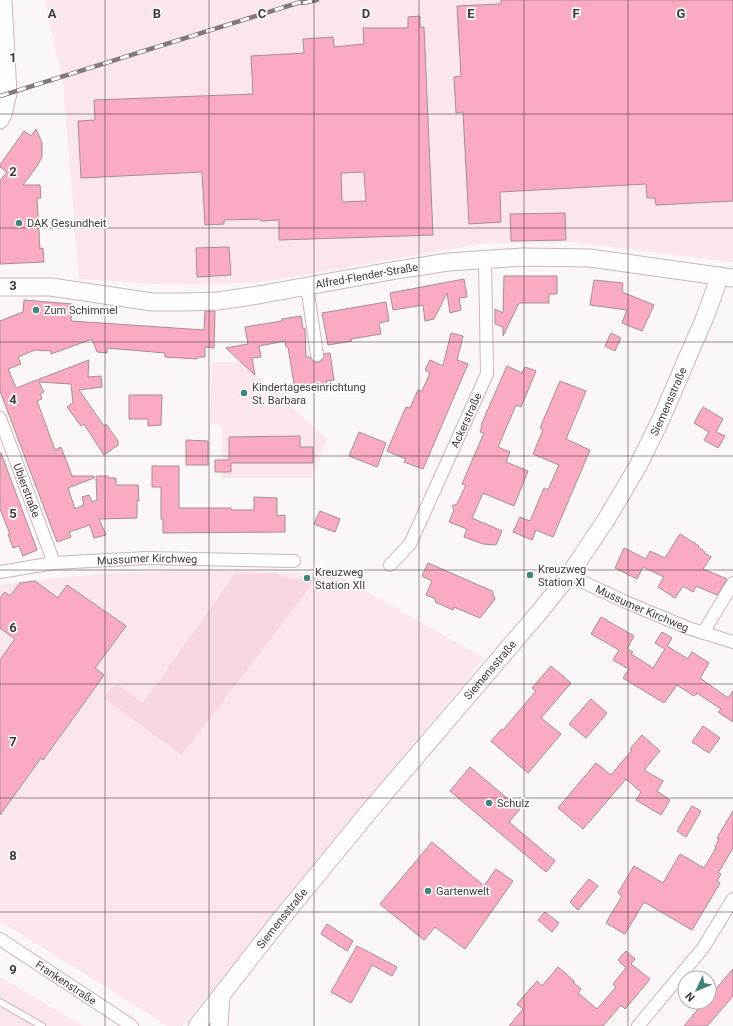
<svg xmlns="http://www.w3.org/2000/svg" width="733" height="1026" viewBox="0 0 733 1026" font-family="Roboto,sans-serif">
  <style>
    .built { fill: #fbe6eb }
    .green { fill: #f8d6df }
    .building { fill: #faaac1; stroke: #a68e94; fill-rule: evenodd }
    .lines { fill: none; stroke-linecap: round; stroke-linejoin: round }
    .lane-casing { stroke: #ceb5bb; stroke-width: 8 }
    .street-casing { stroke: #ceb5bb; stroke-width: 14 }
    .secondary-casing { stroke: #ceb5bb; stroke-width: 19 }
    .lane { stroke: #fff; stroke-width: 6 }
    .street { stroke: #fff; stroke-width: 12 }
    .secondary { stroke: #fff; stroke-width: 17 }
    .rail-casing { stroke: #82797b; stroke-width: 4.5 }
    .rail { stroke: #fff; stroke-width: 3; stroke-dasharray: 9; stroke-linecap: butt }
    .grid { fill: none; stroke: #42383a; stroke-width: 1; stroke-opacity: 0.55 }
    .poi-dot { fill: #3f857c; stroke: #fff; stroke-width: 1.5 }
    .labels { text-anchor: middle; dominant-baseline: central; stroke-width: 3.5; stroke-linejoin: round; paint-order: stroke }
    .poi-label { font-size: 11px; fill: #42383a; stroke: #fff; text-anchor: start }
    .street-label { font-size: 11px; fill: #42383a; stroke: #fff }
    .grid-label { font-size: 13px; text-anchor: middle; font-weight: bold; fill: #42383a; stroke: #fff; stroke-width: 3.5; stroke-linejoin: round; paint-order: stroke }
  </style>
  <rect width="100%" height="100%" fill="#fbf6f7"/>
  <path class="built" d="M45,0H733V262L573,242L485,243L262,282L193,285L154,284L79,279L63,84Z
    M212,362H242L327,440L311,478H222V425L210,424Z
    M188,570L335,574L484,658L183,1026H168L0,921V585L17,582L113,573Z
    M0,977L83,1026H0Z"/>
  <path class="green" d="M277,573C287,584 306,577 319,575L182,755L103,698L112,687L118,685L143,703L235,574Z"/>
  <path class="building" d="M501,0H733V201L656,205L655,198H647L646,184L500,192L501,222L469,224L463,112L456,113L454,77L461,76L457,6L501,4Z
    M420,16V27H424L433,235L279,240V220L261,221L260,219L224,220V224L205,225L202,172L81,178L78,121L95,120L94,100L253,94L251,56L304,53L303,39L333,37L334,47L364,44L363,28H408V17ZM364,172L366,201L342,202L341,173Z
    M36,129L42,143V157L37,166L23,185H40L41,198H37L40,249L43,248L44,262L0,264V181L7,172L0,167V165L24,131L31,136Z
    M565,213L566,240L511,241L510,214Z
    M229,247L231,275L197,277L196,248Z
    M504,276H557V294H549V303H519L503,336V327L495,324V309L503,313Z
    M464,279L467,297L459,298L461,310L450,313L447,293L434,319L425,321L423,305L393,310L390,293Z
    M594,280L623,283L622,292L654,305L642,331L622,323L627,310L590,305Z
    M24,300L72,304L71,321L204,330L205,311H215L214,348L205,347V357H198L197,359L165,357V353L107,348V353L97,352L92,339L51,354V351L35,350L18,357L21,364L8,369L16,388L89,360L88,377L101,376L102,387L79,390L104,426L106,424L118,441V445L104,455L84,424L81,426L67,407L73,403L71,384L39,382L44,392L40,394L42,399L37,401L55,450L61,447L72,476H94V478L68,488L75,509L84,505L82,497L89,495L92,502L97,500L96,476H108V478H116V485H138L139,501L137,500V518L99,519L106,535L94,538L90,525L69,532L71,537L57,542L0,391V321L23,312Z
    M386,302L389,321L379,323L381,334L351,339L352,341L328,345L322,313Z
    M301,316L303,329L305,328L306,357H310L314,362H318L322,361L324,354L330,353L334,380L326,381L327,384L295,390L288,347H286L285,341L259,346L261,357L252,358L255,375L226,348L248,344L245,327L282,321V319Z
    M451,333L463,336L457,360L468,364L423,469L404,462L406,459L387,451L406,407L410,408L418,390L422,391L430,373L425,370L430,360L443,366Z
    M611,333L621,338L615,351L605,346Z
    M507,366L522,373L525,367L536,371L521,407L516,405L498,447L510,452L506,462L528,471L514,506L483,493L472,518L502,531L496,545L483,544L464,537L467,529L449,522L454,510L452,506L457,504L466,485L462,484L484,433L480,432L482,426L481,425Z
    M560,381L586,391L566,439L590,450L553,537L536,530L532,540L513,532L520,517L530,521L544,488L548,490L559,465L533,454L543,430L540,428Z
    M129,395H162L161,425L148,426V419H129Z
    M703,407L723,419L716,432L725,436L718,448L704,440L709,432L694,423Z
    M359,432L386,443L377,467L349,456Z
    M300,436V447H313V463H231V472H215V460H229V437Z
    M186,440L208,441V465H186Z
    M0,453H1L37,550L23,556L19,546L13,548L8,534H10L0,509Z
    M152,466H179V508H231V510H254V497L277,498V516L285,515V532L163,533V519H161V487H152Z
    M320,511L340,519L335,532L314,524Z
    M680,534L699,546L698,547L705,552L704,553L711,557L703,569L727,579L717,595L696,586L693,592L683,586L675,598L658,587L664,577L643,567L637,579L615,568L624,548L646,559L650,551L665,558Z
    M428,563L492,591L495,599L480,618L454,607L453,610L435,602L436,599L426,595L432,581L422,576Z
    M35,581L58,598L67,585L126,626L95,668L104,675L43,760L41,758L0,815V660L15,639L0,628V598L5,592L10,596L20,583Z
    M601,617L634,636L627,649L633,652L631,654L653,668L665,649L655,643L662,632L672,638L667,646L688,659L692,652L709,663L700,678L728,698L733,691V722L718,712L721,709L697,693L694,696L677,685L664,703L623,678L629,669L613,660L619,650L591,634Z
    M551,666L571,683L541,718L561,734L528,773L491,741L501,730H503L536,691L532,688Z
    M591,699L607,713L586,738L569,724Z
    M703,726L720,738L709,753L692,742Z
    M642,735L660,751L644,770L663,781L657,791L670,800L661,815L636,800L641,792L626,779L583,829L558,808L596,763L611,775L632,750L630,749Z
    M470,767L520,809L509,822L555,861L546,872L450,791Z
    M692,806L701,811L686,837L677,831Z
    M733,811V848L718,873L721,874L717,881L720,883L692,930L644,902L625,934L606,923L622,896L618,893L634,866L663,883L680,854L704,868L716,848L715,847L719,839L717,838Z
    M432,842L484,886L496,869L513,881L465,949L435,927L424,940L380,904Z
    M589,879L598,886L578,910L570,902Z
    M545,912L559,923L552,932L538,920Z
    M327,924L353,941L347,951L321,934Z
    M357,946L397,967L392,976L372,965L351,1003L331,992Z
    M626,951L635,959L631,964L650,979L625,1009L621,1005L603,1026H509L523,1009L517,1004L537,981L542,986L558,967L574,981L573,982L581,989L578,993L597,1009L616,987L613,984L626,968L618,960Z
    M733,969V996L709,1024L707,1026H684L704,1002H709V997Z"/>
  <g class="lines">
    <g class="lane-casing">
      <path id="lane" d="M0,1002L42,1026"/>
    </g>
    <g class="street-casing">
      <g id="street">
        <path d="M307,286L317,355"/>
        <path id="s1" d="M0,418L54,563"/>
        <path id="s2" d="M390,565L410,544L487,374L485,260"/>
        <path id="s3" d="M0,572L54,563L146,558L294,561"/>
        <path id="s4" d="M581,581L628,603L688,628L733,642"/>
        <path d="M703,633L733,583"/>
        <path id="s5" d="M0,939L132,1026"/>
        <path d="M638,1026L703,948L733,899"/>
      </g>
    </g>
    <g class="secondary-casing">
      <g id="secondary">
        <path d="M0,120L3,114L8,93L3,0"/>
        <path id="s6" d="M0,287H51L152,302H185L218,301L258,295L391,271L448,262L523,257L590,258L733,278"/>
        <path id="s7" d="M197,1026L280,920L372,808L541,610L569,575L606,520L639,464L661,419L705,317L720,276"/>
        <path d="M219,1026L221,995"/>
      </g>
    </g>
    <use href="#lane" class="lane"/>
    <use href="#street" class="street"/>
    <use href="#secondary" class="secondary"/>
    <g class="rail-casing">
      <path id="rail" d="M303,3L317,0
        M0,96L307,0"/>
    </g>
    <use href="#rail" class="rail"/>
  </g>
  <path class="grid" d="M105,0V1026M209,0V1026M314,0V1026M419,0V1026M524,0V1026M628,0V1026M0,114H733M0,228H733M0,342H733M0,456H733M0,570H733M0,684H733M0,798H733M0,912H733"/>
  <g class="poi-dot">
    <circle cx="19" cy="223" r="4"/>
    <circle cx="36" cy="310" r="4"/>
    <circle cx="244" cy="393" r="4"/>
    <circle cx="530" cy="575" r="4"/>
    <circle cx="307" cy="578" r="4"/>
    <circle cx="489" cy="803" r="4"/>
    <circle cx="428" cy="891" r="4"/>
  </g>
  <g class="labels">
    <g class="poi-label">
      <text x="27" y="223">DAK Gesundheit</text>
      <text x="44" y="310">Zum Schimmel</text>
      <text x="252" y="387">Kindertageseinrichtung<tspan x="252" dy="13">St. Barbara</tspan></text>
      <text x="538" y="569">Kreuzweg<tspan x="538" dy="13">Station XI</tspan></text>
      <text x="315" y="572">Kreuzweg<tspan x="315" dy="13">Station XII</tspan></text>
      <text x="497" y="803">Schulz</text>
      <text x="436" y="891">Gartenwelt</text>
    </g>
    <g class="street-label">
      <text stroke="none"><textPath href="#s6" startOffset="370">Alfred-Flender-Straße</textPath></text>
      <text stroke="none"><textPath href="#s7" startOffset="785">Siemensstraße</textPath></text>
      <text stroke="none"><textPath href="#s2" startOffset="165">Ackerstraße</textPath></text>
      <text stroke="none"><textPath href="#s1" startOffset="77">Ubierstraße</textPath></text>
      <text stroke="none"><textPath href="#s3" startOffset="148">Mussumer Kirchweg</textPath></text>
      <text stroke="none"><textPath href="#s4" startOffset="67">Mussumer Kirchweg</textPath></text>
      <text stroke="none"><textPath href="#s7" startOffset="461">Siemensstraße</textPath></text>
      <text stroke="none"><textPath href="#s7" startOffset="137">Siemensstraße</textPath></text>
      <text stroke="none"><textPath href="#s5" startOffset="79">Frankenstraße</textPath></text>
    </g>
  </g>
  <g class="grid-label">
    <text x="52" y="18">A</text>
    <text x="157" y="18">B</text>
    <text x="262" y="18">C</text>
    <text x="366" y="18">D</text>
    <text x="471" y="18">E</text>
    <text x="576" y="18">F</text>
    <text x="681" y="18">G</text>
    <text x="13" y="62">1</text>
    <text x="13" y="176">2</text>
    <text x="13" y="290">3</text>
    <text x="13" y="404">4</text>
    <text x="13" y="518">5</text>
    <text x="13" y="632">6</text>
    <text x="13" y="746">7</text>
    <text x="13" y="860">8</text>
    <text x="13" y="974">9</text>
  </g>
  <g transform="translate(697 990) rotate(226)"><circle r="19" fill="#ffffff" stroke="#b3afb0"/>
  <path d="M0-3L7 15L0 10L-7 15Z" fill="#3f857c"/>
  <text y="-6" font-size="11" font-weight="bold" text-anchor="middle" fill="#42383a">N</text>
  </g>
</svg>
